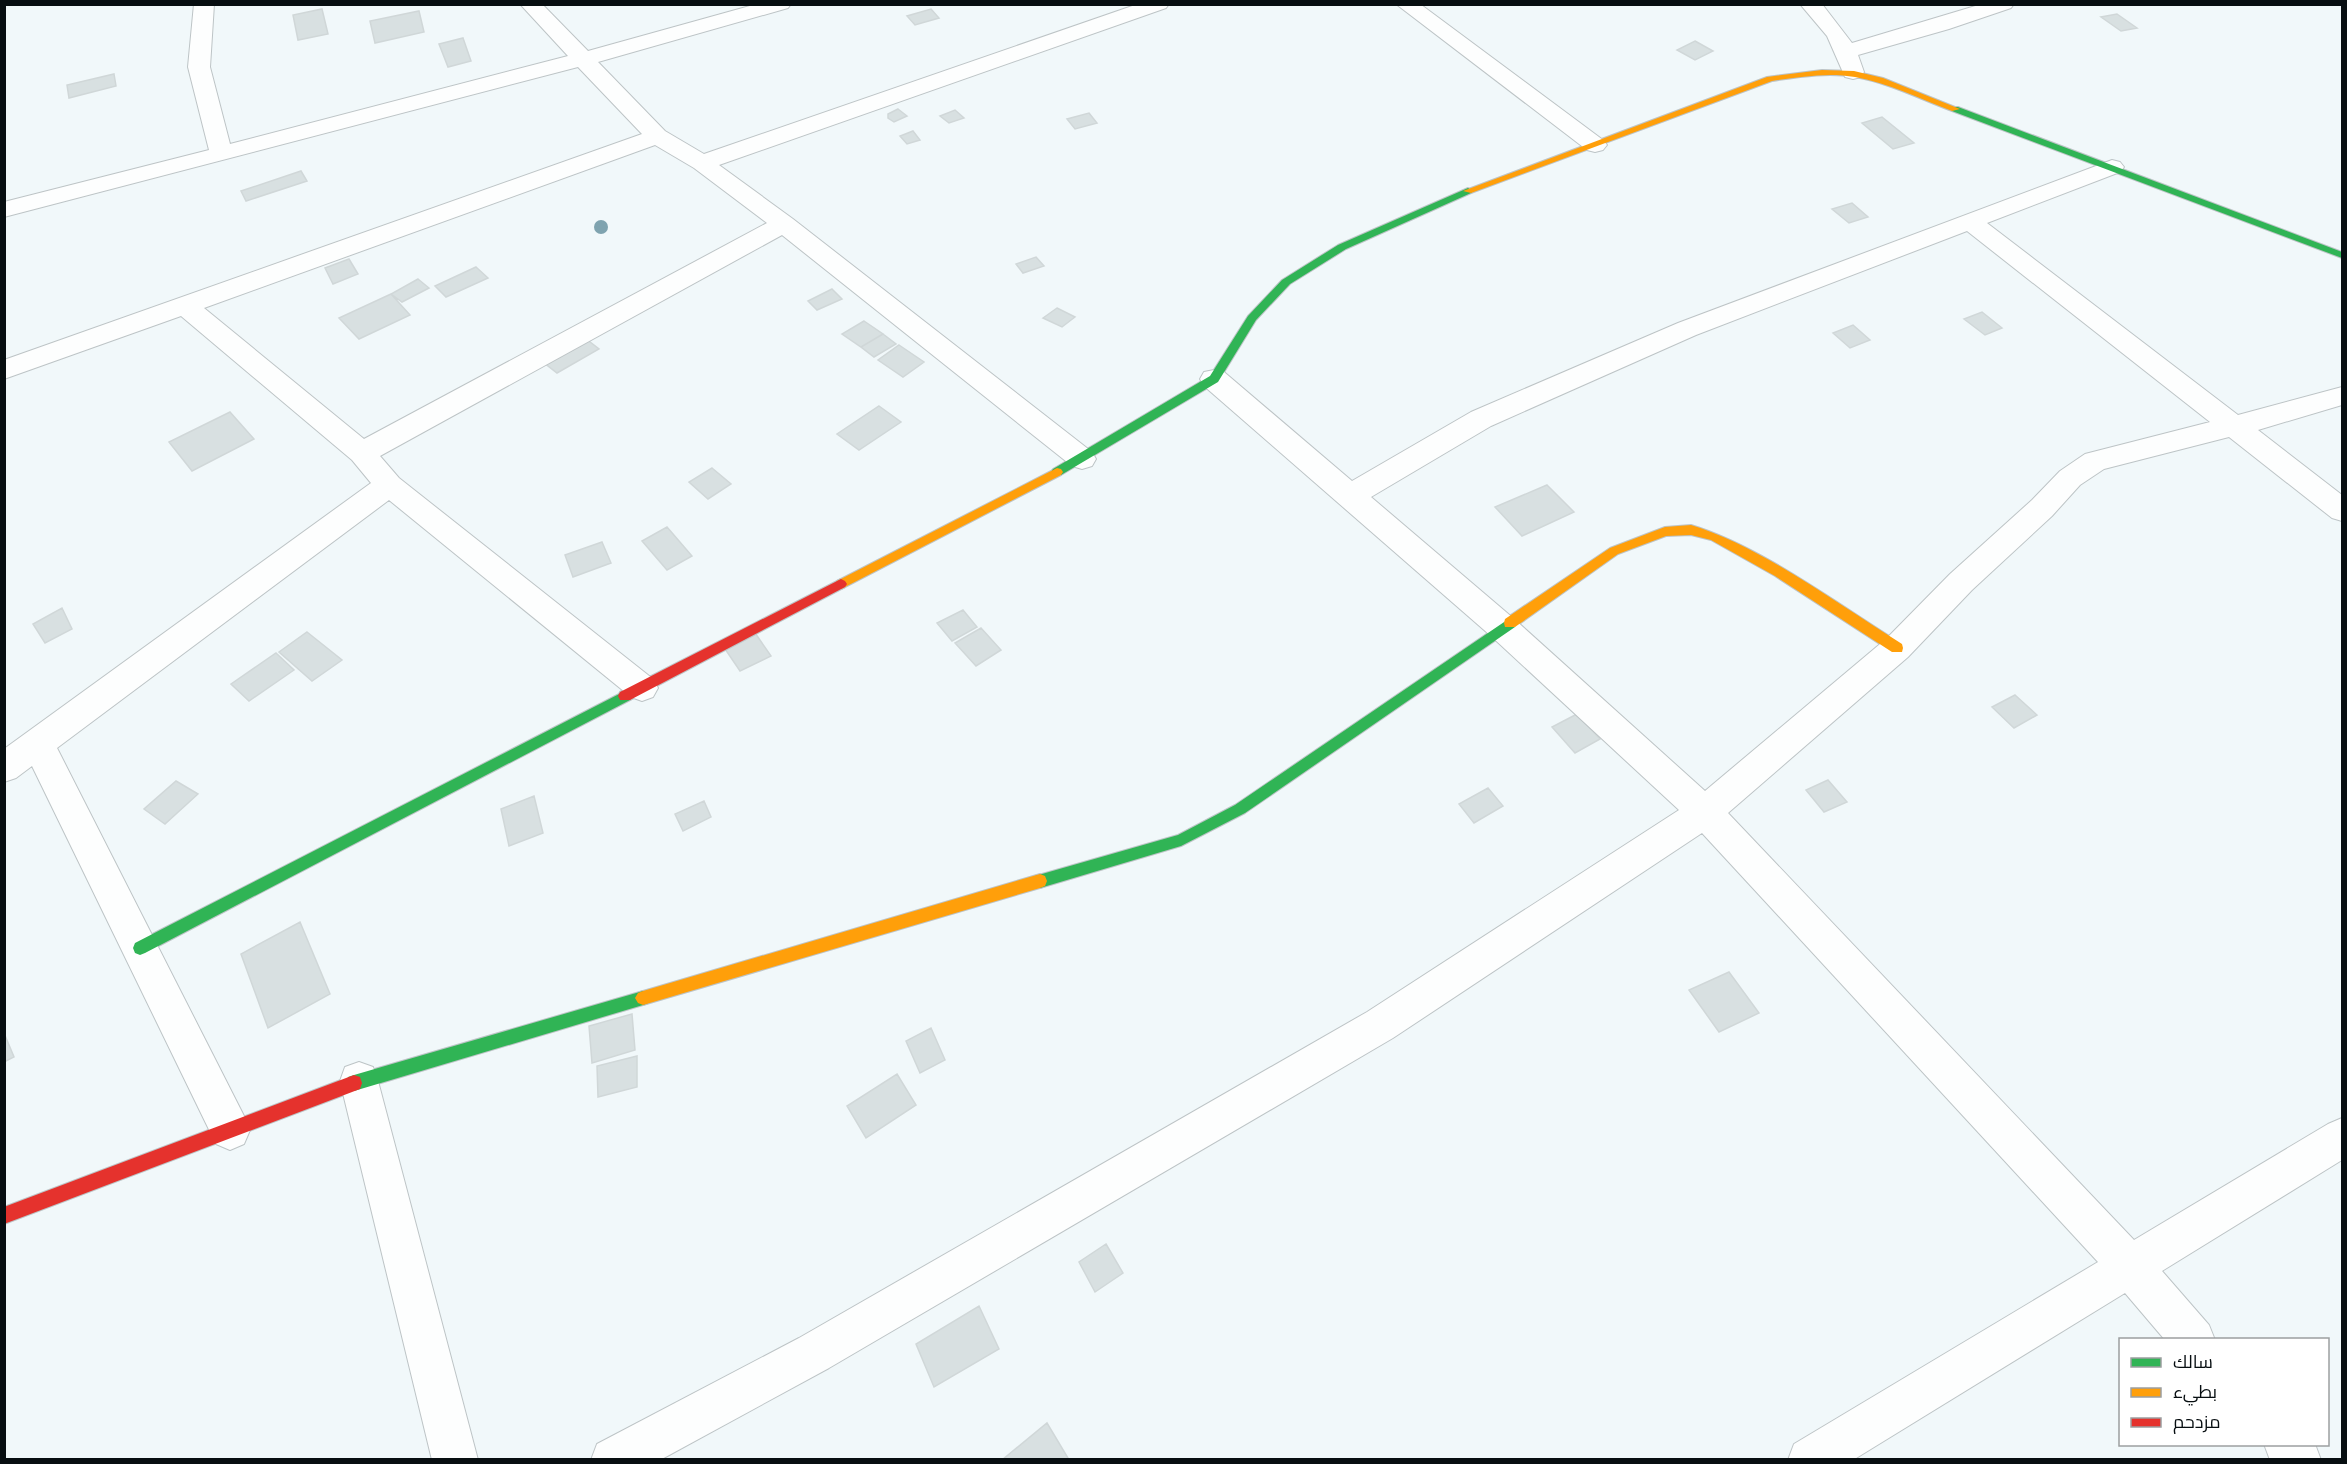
<svg xmlns="http://www.w3.org/2000/svg" width="2347" height="1464" viewBox="0 0 2347 1464" font-family="Jost,Cairo,sans-serif">
  <style>
    .building { fill: #d8e0e1; stroke: #d0d7d8; stroke-width: 1.5 }
    .lines { fill: none; stroke-linecap: round; stroke-linejoin: round }
    .street-casing { stroke: #bdc4c6; stroke-width: 2 }
    .fast-casing { stroke: #bdc4c6; stroke-width: 2 }
    .slow-casing { stroke: #bdc4c6; stroke-width: 2 }
    .jam-casing { stroke: #bdc4c6; stroke-width: 2 }
    .street { fill: #fdfefe; fill-rule: evenodd }
    .fast { fill: #30b455; fill-rule: evenodd }
    .slow { fill: #ff9f0a; fill-rule: evenodd }
    .jam { fill: #e5322d; fill-rule: evenodd }
    .tree { fill: #7fa3af }
  </style>
  <rect width="100%" height="100%" fill="#f1f8fa"/>
  <path class="building" d="M322,9L328,34L298,40L293,15Z
    M931,9L939,18L915,25L907,16Z
    M419,11L424,32L375,43L370,21Z
    M2117,14L2137,28L2121,31L2101,17Z
    M463,38L471,61L448,67L439,44Z
    M1695,41L1713,51L1695,60L1677,50Z
    M114,74L116,86L69,98L67,85Z
    M898,109L907,116L894,122L888,118V114Z
    M955,110L964,118L949,123L940,116Z
    M1089,113L1097,123L1075,129L1067,119Z
    M1882,117L1914,143L1893,149L1862,123Z
    M913,131L920,140L907,144L900,136Z
    M301,171L307,181L246,201L241,191Z
    M1852,203L1868,217L1849,223L1832,209Z
    M1036,257L1044,266L1023,273L1016,264Z
    M349,259L358,274L333,284L325,268Z
    M476,267L488,278L446,297L435,286Z
    M418,279L429,288L402,302L391,294Z
    M832,289L842,299L817,310L808,301Z
    M391,294L410,315L359,339L339,318Z
    M1057,308L1075,317L1062,327L1043,318Z
    M1982,312L2002,328L1985,335L1964,319Z
    M864,321L883,334L861,347L842,334Z
    M1853,325L1870,340L1850,348L1833,333Z
    M883,334L896,344L874,357L861,347Z
    M585,338L599,349L557,373L543,362Z
    M899,345L924,362L903,377L878,360Z
    M879,406L901,422L859,450L837,434Z
    M230,412L254,439L192,471L169,442Z
    M712,468L731,484L708,499L689,482Z
    M1547,485L1574,512L1522,536L1495,507Z
    M667,527L692,556L667,570L642,541Z
    M602,542L611,563L573,577L565,555Z
    M62,608L72,629L45,643L33,624Z
    M963,610L977,627L952,641L937,623Z
    M751,627L771,656L740,671L721,643Z
    M981,628L1001,650L976,666L955,643Z
    M307,632L342,660L312,681L279,652Z
    M276,653L294,670L249,701L231,684Z
    M2015,695L2037,715L2014,728L1992,707Z
    M1577,714L1600,739L1575,753L1552,727Z
    M1828,780L1847,802L1824,812L1806,790Z
    M176,781L198,794L165,824L144,809Z
    M1488,788L1503,806L1474,823L1459,804Z
    M534,796L543,833L509,846L501,809Z
    M704,801L711,817L683,831L675,814Z
    M300,922L330,994L268,1028L241,954Z
    M1729,972L1759,1013L1719,1032L1689,990Z
    M632,1014L635,1050L592,1063L589,1026Z
    M931,1028L945,1060L920,1073L906,1041Z
    M4,1033L14,1057L4,1062Z
    M637,1056V1087L598,1097L597,1066Z
    M897,1074L916,1105L866,1138L847,1106Z
    M1106,1244L1123,1273L1095,1292L1079,1262Z
    M979,1306L999,1349L934,1387L916,1344Z
    M1047,1423L1068,1458L1067,1460H1002Z"/>
  <g class="lines">
    <g class="street-casing">
      <path id="street" d="M194,4H214L210,67L230,144L568,56L520,4H542L588,51L757,4H791L788,8L598,62L665,131L704,154L1138,4H1169L1166,8L719,165L793,219L1092,452L1096,459L1092,466L1082,469L1072,466L782,235L380,456L399,478L653,679L658,688L653,697L642,701L631,697L389,500L57,748L244,1116L250,1130L244,1144L230,1150L216,1144L32,766L16,778L4,782V749L371,483L352,460L181,316L4,379V360L642,134L578,67L4,217V202L209,150L188,67ZM655,145L694,168L767,223L364,439L204,308Z
        M1396,4H1420L1603,140L1607,145L1603,150L1595,152L1587,150Z
        M1800,4H1822L1852,43L1982,4H2014L2011,8L1949,29L1858,55L1864,72L1861,77L1853,79L1845,77L1827,36Z
        M2112,160L2120,162L2124,167L2120,172L1987,223L2238,415L2342,387V405L2258,430L2342,495V521L2332,518L2229,437L2104,469L2080,485L2052,516L1972,590L1908,657L1728,813L2134,1240L2328,1124L2342,1118V1160L2162,1271L2209,1325L2215,1340H2165L2125,1293L1853,1460H1788L1794,1444L2098,1262L1702,833L1393,1038L829,1368L660,1460H591L597,1444L799,1338L1367,1012L1679,810L1491,636L1204,386L1200,379L1204,372L1214,370L1224,372L1352,481L1471,412L1678,323ZM1967,231L2210,422L2085,454L2060,471L2032,500L1950,574L1886,639L1705,791L1513,618L1371,497L1491,426L1696,335Z
        M359,1062L373,1067L378,1081L478,1460H432L340,1081L345,1067Z
        M2264,1444H2315L2321,1460H2270Z"/>
    </g>
    <g class="fast-casing">
      <path id="fast" d="M1952,107H1958L2342,252V258L1952,111Z
        M1468,188L1473,191L1471,193L1346,249L1290,284L1256,320L1218,382L1061,475H1053L1051,472L1053,469L1210,376L1248,316L1282,280L1338,245Z
        M1510,618L1515,619L1516,623L1515,627L1245,813L1181,846L1040,888L1035,886L1033,881L1035,876L1178,835L1235,805Z
        M625,691L630,692L632,696L630,700L145,953L140,955L135,953L133,948L135,943Z
        M643,991L648,993L651,998L648,1003L643,1005L354,1091L348,1089L346,1083L348,1077L354,1075Z"/>
    </g>
    <g class="slow-casing">
      <path id="slow" d="M1822,70L1854,71L1883,78L1960,109L1952,111C1920,99 1889,83 1855,77C1828,72 1799,77 1772,81L1471,193L1463,191L1767,77Z
        M1057,468L1061,469L1063,472L1061,475L845,587L841,589L835,584L837,581Z
        M1691,525C1761,546 1839,605 1902,644L1903,648L1902,652H1892L1775,576L1711,540L1691,535L1666,536L1618,554L1515,627H1505L1504,623L1505,619L1610,548L1665,527Z
        M1040,874L1045,876L1047,881L1045,886L1040,888L643,1005L638,1003L635,998L638,993L643,991Z"/>
    </g>
    <g class="jam-casing">
      <path id="jam" d="M841,579L845,581L847,584L845,587L630,700H620L618,696L620,692Z
        M354,1075L360,1077L362,1083L360,1089L4,1224V1207Z"/>
    </g>
    <use href="#street" class="street"/>
    <use href="#fast" class="fast"/>
    <use href="#slow" class="slow"/>
    <use href="#jam" class="jam"/>
  </g>
  <circle class="tree" cx="601" cy="227" r="7"/>
  <rect width="2347" height="1464" fill="none" stroke="#070e11" stroke-width="12"/>
  <rect x="2119" y="1338" width="210" height="108" fill="#ffffff" stroke="#9c9fa0" stroke-width="1.5"/>
  <rect x="2131" y="1358" width="30" height="9" fill="#30b455" stroke="#9c9fa0" stroke-width="1.5"/>
  <text x="2173" y="1368" font-size="18" fill="#070e11">سالك</text>
  <rect x="2131" y="1388" width="30" height="9" fill="#ff9f0a" stroke="#9c9fa0" stroke-width="1.5"/>
  <text x="2173" y="1398" font-size="18" fill="#070e11">بطيء</text>
  <rect x="2131" y="1418" width="30" height="9" fill="#e5322d" stroke="#9c9fa0" stroke-width="1.5"/>
  <text x="2173" y="1428" font-size="18" fill="#070e11">مزدحم</text>
</svg>
